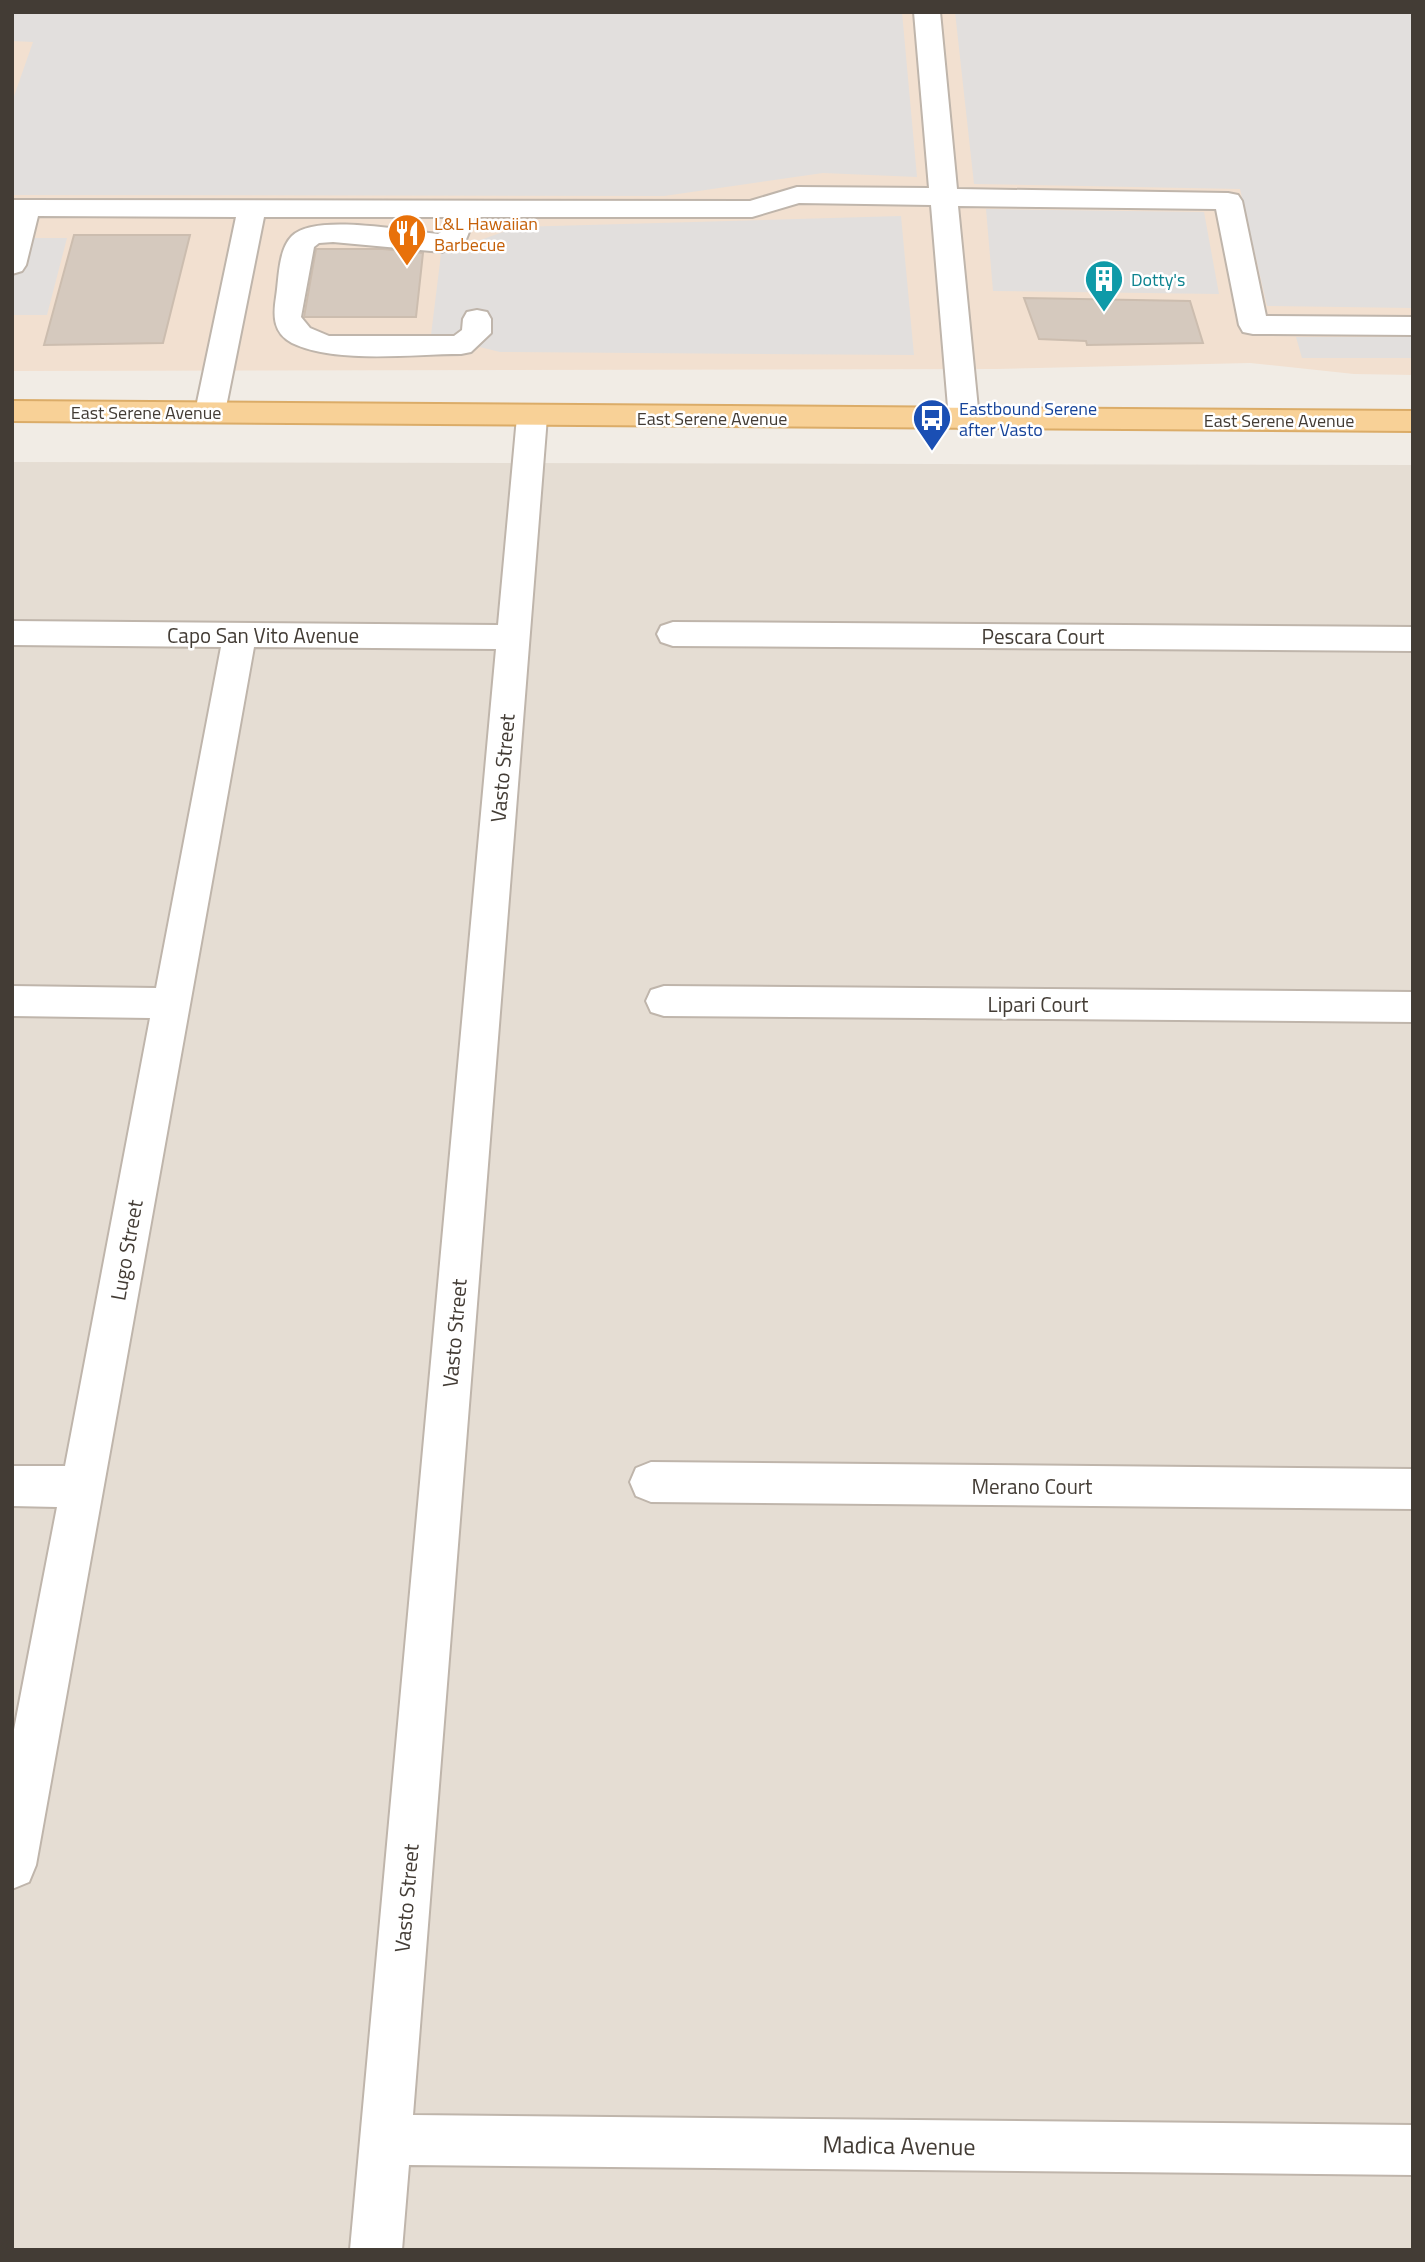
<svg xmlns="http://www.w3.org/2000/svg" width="1425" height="2262" viewBox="0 0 1425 2262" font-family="'Titillium Web',sans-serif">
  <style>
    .residential { fill: #e5ddd3 }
    .commercial { fill: #f2e0d0 }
    .parking { fill: #e2dfdd }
    .building { fill: #d5c9be; stroke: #ccbdaf; stroke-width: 2 }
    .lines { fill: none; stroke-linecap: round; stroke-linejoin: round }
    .minor-casing { stroke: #bfb5ab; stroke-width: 4 }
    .major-casing { stroke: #dbac68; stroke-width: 4 }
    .minor { fill: #fff; fill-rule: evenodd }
    .major { fill: #f8d197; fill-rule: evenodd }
    .labels { text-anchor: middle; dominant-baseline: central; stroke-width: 5; stroke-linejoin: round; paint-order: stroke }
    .far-food-label { font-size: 18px; fill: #c56008; stroke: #fff; text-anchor: start }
    .far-culture-label { font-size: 18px; fill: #0d838f; stroke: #fff; text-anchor: start }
    .far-transit-label { font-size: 18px; fill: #164399; stroke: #fff; text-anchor: start }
    .far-street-label { font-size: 18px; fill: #433c35; stroke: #fff }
    .street-label { font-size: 21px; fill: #433c35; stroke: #fff }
    .near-street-label { font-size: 24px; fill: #433c35; stroke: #fff }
  </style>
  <rect width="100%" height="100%" fill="#f1ece5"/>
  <path class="residential" d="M12,462L1413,465V2250H12Z"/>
  <path class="commercial" d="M12,12H1413V375L1354,374L1250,363L997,369L12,371Z"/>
  <path class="parking" d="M12,12H902L917,177L823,173L664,196L12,195V102L33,42L12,41Z
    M955,12H1413V308L1267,306L1240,189L974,184Z
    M986,209L1204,212L1219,294L993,291Z
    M901,216L914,355L500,352L431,335L441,254L517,227Z
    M12,238H67L47,315H12Z
    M1296,337H1413V358H1302Z"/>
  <path class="building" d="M74,235H190L163,343L44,345Z
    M316,249H383L423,253L416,317H304Z
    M1024,298L1190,301L1203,343L1087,345L1086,341L1039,339Z"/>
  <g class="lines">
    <g class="minor-casing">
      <path id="minor" d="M914,12H940L957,189L1228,193L1238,195L1242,201L1266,316L1413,317V335L1253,334L1243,332L1239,325L1216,209L958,206L979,419L975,426L964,429L953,426L949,419L931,205L799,203L752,217H475L465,242L442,252L333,242L319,243L314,247L301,317L310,328L329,336H454L462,330L463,319L467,312L477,310L487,312L491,319V333L471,352L461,354C412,354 336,364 292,343C273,333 273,316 276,297C279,279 278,250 292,236C315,213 405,231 438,234L443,231L448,217H264L225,412L221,419L210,422L199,419L195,412L236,217L38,216L26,265L22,271L12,274V200L750,201L797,187L929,188Z
        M532,407L543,410L547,417L413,2115L1413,2125V2175L409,2165L402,2250H350L496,649L254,647L36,1865L29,1882L12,1889V1740L57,1507L12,1506V1466H65L150,1018L12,1016V986L156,988L221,647L12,645V621L498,625L517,417L521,410Z
        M673,622L1413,627V651L673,646L661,642L657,634L661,626Z
        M664,986L1413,992V1022L664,1016L651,1012L646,1001L651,990Z
        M651,1462L1413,1469V1509L651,1502L636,1496L630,1482L636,1468Z"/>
    </g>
    <g class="major-casing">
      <path id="major" d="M12,401L1413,411V431L12,421Z"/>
    </g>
    <use href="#minor" class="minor"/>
    <use href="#major" class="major"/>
  </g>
  <defs>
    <g id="restaurant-pin" transform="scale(2.0125)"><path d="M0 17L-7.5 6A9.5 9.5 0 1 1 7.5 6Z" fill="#e8710a" stroke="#fff"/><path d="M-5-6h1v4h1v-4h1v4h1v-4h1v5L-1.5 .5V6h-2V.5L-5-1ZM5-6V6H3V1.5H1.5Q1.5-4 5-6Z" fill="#fff"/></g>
    <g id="building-pin" transform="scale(2.0125)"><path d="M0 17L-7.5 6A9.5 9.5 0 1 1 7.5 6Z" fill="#0f9aa8" stroke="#fff"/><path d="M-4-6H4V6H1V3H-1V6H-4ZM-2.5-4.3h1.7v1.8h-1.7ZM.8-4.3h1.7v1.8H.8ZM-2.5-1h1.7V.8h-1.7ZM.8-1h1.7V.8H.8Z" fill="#fff"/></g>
    <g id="bus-pin" transform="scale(2.0125)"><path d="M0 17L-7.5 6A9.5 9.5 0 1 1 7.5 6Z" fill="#1a4fb4" stroke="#fff"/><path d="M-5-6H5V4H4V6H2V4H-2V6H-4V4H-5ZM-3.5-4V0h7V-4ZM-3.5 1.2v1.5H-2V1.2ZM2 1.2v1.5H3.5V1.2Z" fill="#fff"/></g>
  </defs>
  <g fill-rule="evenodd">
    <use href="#restaurant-pin" x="407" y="233"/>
    <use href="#building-pin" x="1104" y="279"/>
    <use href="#bus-pin" x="932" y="418"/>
  </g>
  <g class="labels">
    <g class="far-food-label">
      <text x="434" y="223">L&amp;L Hawaiian<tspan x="434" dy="21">Barbecue</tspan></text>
    </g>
    <g class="far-culture-label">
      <text x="1131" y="279">Dotty's</text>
    </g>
    <g class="far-transit-label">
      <text x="959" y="408">Eastbound Serene<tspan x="959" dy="21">after Vasto</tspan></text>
    </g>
    <g class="far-street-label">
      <text x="146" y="412">East Serene Avenue</text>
      <text x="712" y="418">East Serene Avenue</text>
      <text x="1279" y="420">East Serene Avenue</text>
    </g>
    <g class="street-label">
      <text x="263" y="635">Capo San Vito Avenue</text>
      <text x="1043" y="636">Pescara Court</text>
      <text transform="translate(502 768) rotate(-85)">Vasto Street</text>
      <text x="1038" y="1004">Lipari Court</text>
      <text transform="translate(126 1250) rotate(-80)">Lugo Street</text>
      <text transform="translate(454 1333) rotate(-85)">Vasto Street</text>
      <text x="1032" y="1486">Merano Court</text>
      <text transform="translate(406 1898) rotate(-85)">Vasto Street</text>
    </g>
    <g class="near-street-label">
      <text transform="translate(899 2145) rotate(1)">Madica Avenue</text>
    </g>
  </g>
  <rect width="1425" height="2262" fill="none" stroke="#433c35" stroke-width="28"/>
</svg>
